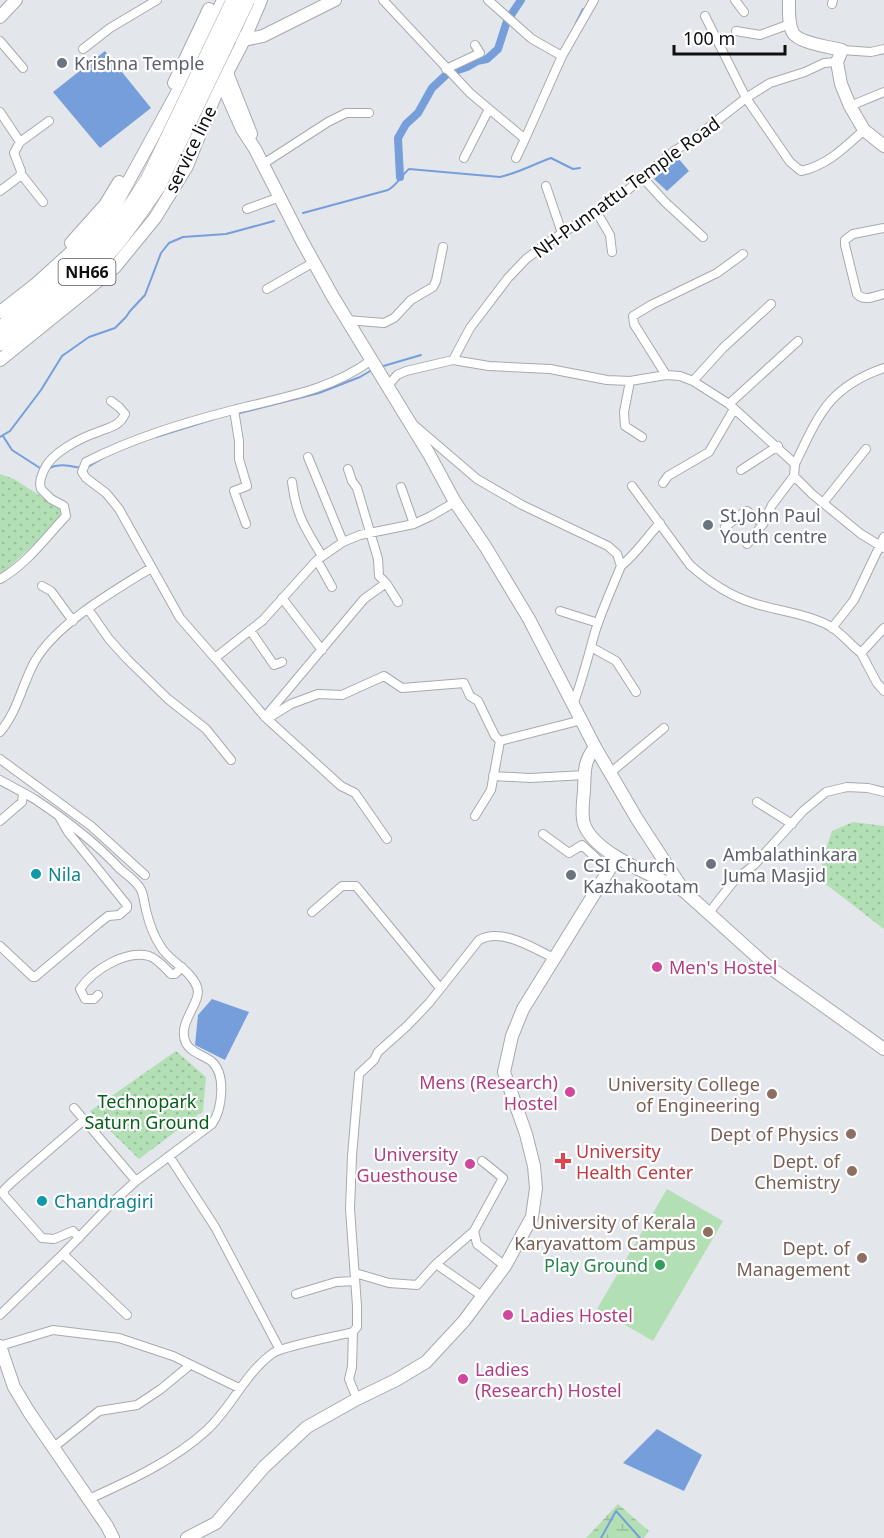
<svg xmlns="http://www.w3.org/2000/svg" width="884" height="1538" viewBox="0 0 884 1538" font-family="'Noto Sans',sans-serif">
  <style>
    .grass { fill: #b3dfb4 }
    .wetland { fill: url(#wetland-marsh) }
    .park { fill: url(#park-dots) }
    .water { fill: #769edb }
    .lines { fill: none; stroke-linecap: round; stroke-linejoin: round }
    .stream { stroke: #769edb; stroke-width: 2 }
    .canal { stroke: #769edb; stroke-width: 8 }
    .street-casing { stroke: #a6aaaf; stroke-width: 10 }
    .secondary-casing { stroke: #a6aaaf; stroke-width: 14 }
    .primary-casing { stroke: #a6aaaf; stroke-width: 14 }
    .highway-casing { stroke: #a6aaaf; stroke-width: 16 }
    .street { stroke: #fff; stroke-width: 8 }
    .secondary { stroke: #fff; stroke-width: 12 }
    .primary { stroke: #fff; stroke-width: 12 }
    .highway { stroke: #fff; stroke-width: 15 }
    .highway-bridge-casing { stroke: #a6aaaf; stroke-width: 16; stroke-linecap: butt }
    .highway-bridge { stroke: #fff; stroke-width: 15 }
    .worship-dot { fill: #6b7280; stroke: #fff; stroke-width: 2 }
    .culture-dot { fill: #0f9aa8; stroke: #fff; stroke-width: 2 }
    .hotel-dot { fill: #d1479c; stroke: #fff; stroke-width: 2 }
    .education-dot { fill: #8d6e63; stroke: #fff; stroke-width: 2 }
    .health-dot { fill: #e0444e; stroke: #fff; stroke-width: 2 }
    .leisure-dot { fill: #2e9e5b; stroke: #fff; stroke-width: 2 }
    .labels { text-anchor: middle; dominant-baseline: central; stroke-width: 4.5; stroke-linejoin: round; paint-order: stroke }
    .shield { fill: #fff; stroke: #565758; stroke-width: 1.5 }
    .shield-label { font-size: 16px; font-weight: bold; fill: #0e0f11 }
    .worship-label { font-size: 18px; fill: #5b616d; stroke: #fff; text-anchor: start }
    .street-label { font-size: 18px; fill: #0e0f11; stroke: #fff }
    .culture-label { font-size: 18px; fill: #0d838f; stroke: #fff; text-anchor: start }
    .hotel-label { font-size: 18px; fill: #b23c85; stroke: #fff; text-anchor: start }
    .education-label { font-size: 18px; fill: #785e54; stroke: #fff; text-anchor: end }
    .park-label { font-size: 18px; fill: #035f17; stroke: #fff }
    .health-label { font-size: 18px; fill: #be3a42; stroke: #fff; text-anchor: start }
    .leisure-label { font-size: 18px; fill: #27864d; stroke: #fff; text-anchor: end }
  </style>
  <defs>
    <pattern id="wetland-marsh" width="20" height="14" patternUnits="userSpaceOnUse" patternTransform="scale(1.5)"><rect width="20" height="14" fill="#b3dfb4"/><path d="M1 5h8M5 5V1M11 12h8M15 12V8" fill="none" stroke="#99be9a"/></pattern>
    <pattern id="park-dots" width="8" height="8" patternUnits="userSpaceOnUse" patternTransform="scale(1.5)"><rect width="8" height="8" fill="#b3dfb4"/><path d="M2 2h.1M6 6h.1" fill="none" stroke="#99be9a" stroke-width="1.8" stroke-linecap="round"/></pattern>
  </defs>
  <rect width="100%" height="100%" fill="#e3e7ec"/>
  <path class="grass" d="M667,1189L723,1221L653,1341L597,1309Z"/>
  <path class="wetland" d="M618,1504L649,1531L644,1538H586Z"/>
  <path class="park" d="M0,474L14,479L67,513L0,576Z
    M853,822L884,826V929L823,882L822,860L832,831Z
    M176,1051L206,1077L203,1111L139,1159L90,1111Z"/>
  <path class="water" d="M105,51L151,108L100,148L53,92Z
    M678,158L689,171L667,191L654,179Z
    M212,999L249,1012L225,1060L195,1045L198,1015Z
    M657,1429L702,1455L684,1491L623,1463Z"/>
  <g class="lines">
    <path class="stream" d="M576,23L583,9
      M303,213L388,190C397,185 401,176 409,169L500,177C518,173 534,164 551,158L573,169L580,168
      M380,367L421,355
      M240,413L319,393L360,377L372,370
      M3,436L12,450L43,470
      M0,437L10,431L41,390L62,356L89,337L115,328L126,317L130,311L145,295L161,253L169,243L183,237L226,234L274,221
      M156,437L214,419
      M88,467L106,456
      M49,468C59,463 70,466 81,468
      M601,1538L616,1511L640,1538"/>
    <path class="canal" d="M452,72L467,67L477,61L487,59L498,49L507,21L521,0
      M400,177L398,138L406,124L418,113L432,88L447,74"/>
    <g class="street-casing">
      <path id="street" d="M383,0L470,93L525,139L562,56L594,0
        M488,0L532,39L562,56
        M735,0L744,12
        M832,4L833,0
        M705,16L746,98L790,162L801,171C828,165 844,148 864,130
        M736,31L760,35L790,24
        M0,41L23,68
        M83,49L110,28L157,0
        M842,50L871,52L884,49
        M446,69L480,53L475,45
        M850,106L884,92
        M0,112L20,142L14,153L21,171L20,176L0,191
        M20,142L49,121
        M464,158L489,109
        M516,158L525,139
        M263,164L328,122L346,113H369
        M21,174L43,202
        M643,178L665,202L703,237
        M546,186L562,233
        M247,209L280,197
        M596,211L610,235L612,252
        M884,228L853,234L845,240V245L857,294C864,302 875,296 884,294
        M267,289L314,262
        M347,320L384,323L394,318L411,300L433,287L436,281L443,247
        M453,360L470,328L508,278L526,259L550,241L623,194L674,151L691,141L746,98L770,83L805,72L824,63L837,62
        M370,361C331,390 280,398 233,410C183,423 133,438 86,462L82,472L86,478L106,493L119,509L180,618L215,658L263,620L317,560L343,542L360,535L414,524L431,516L455,502
        M666,375L634,324L633,316L651,305L717,273L743,254
        M630,381L624,412L625,426L642,437
        M693,381L723,348L771,304
        M387,387L397,375L406,371L453,360L489,366L550,369L607,380L630,381L666,375L680,376L693,381L729,404L795,464L794,476L812,494L861,534L884,548
        M729,404L798,341
        M234,410L239,441V459L247,486L234,491L246,524
        M414,425L477,479L522,505L608,546L617,554L621,566C612,588 602,610 595,632C588,657 582,681 573,705
        M308,457L343,542
        M795,464C819,414 829,387 884,368
        M348,469L352,481L357,488L378,559L379,576L386,583L398,602
        M741,470L778,446
        M292,482C296,515 305,528 322,556
        M663,483L668,476L709,452L734,409
        M632,486L690,565C708,581 730,596 753,603C777,611 811,614 833,628C843,635 851,645 861,653L884,628
        M401,487L414,524
        M823,503L866,449
        M725,527L743,513L747,511L763,524
        M747,544L763,524L772,505L794,476
        M317,560L332,587
        M621,566C636,554 646,538 660,523
        M0,579C26,565 46,537 66,516L64,506L51,499L41,489C39,482 41,477 44,470C51,453 80,438 98,432C109,427 119,427 125,414L119,407L111,401
        M42,586L51,591L73,621
        M282,598L322,650
        M88,609L109,639L127,659L168,699L206,729L231,760
        M560,611L598,623
        M832,628L854,600L884,537
        M250,630L274,665L282,662
        M591,647L616,661L636,692
        M861,653L877,683L884,691
        M215,658L265,717L341,786L355,793L387,839
        M265,717H270L291,704L318,694L342,695L384,676L402,688L464,683L470,696L478,701L495,736L500,741L582,720
        M265,717L364,599L386,583
        M0,732C18,711 22,684 35,661C57,623 114,591 151,568
        M0,759L91,826L145,875
        M610,773L664,728
        M493,776L530,778L585,775
        M0,780C12,787 25,793 36,800C66,820 96,843 120,869C127,875 135,880 140,888C144,894 144,903 146,910C149,923 153,935 161,947C170,962 191,970 197,987C203,1002 176,1023 186,1043C190,1052 203,1055 211,1061C227,1074 222,1110 212,1124L136,1181L114,1201L63,1254L0,1315
        M757,802L792,824
        M475,816L491,790L500,741
        M0,821L22,802L23,794
        M543,834L569,853L582,845L609,870
        M312,912L342,886H356L440,988
        M708,914L733,882L754,865L803,811L826,792L847,787L868,788L884,792
        M0,946L33,977H35L98,924L108,916L119,915L127,908V905L68,832L60,818
        M98,995L94,999H85L80,989C93,970 125,950 149,956C158,959 165,968 171,974H175L182,967
        M74,1108L136,1181
        M169,1156L215,1227L280,1350
        M482,1161L503,1178L474,1231L477,1244L505,1266
        M79,1238L73,1231L54,1239L42,1238L4,1195V1190L11,1183L84,1120
        M63,1254L127,1315
        M436,1264L482,1296
        M355,1273L389,1283L417,1285L436,1264L474,1231
        M296,1294L336,1282L355,1281
        M0,1346L53,1330L119,1338L173,1356L239,1388
        M357,1399L349,1379L352,1367L353,1332L357,1327V1306L350,1209L352,1156L359,1074L374,1060L378,1052L407,1026L429,1003L479,940C501,927 533,948 554,958
        M54,1447L99,1411L137,1405L161,1389L190,1365
        M89,1499C131,1480 173,1461 207,1430C232,1407 245,1373 273,1353C284,1346 338,1336 353,1332"/>
    </g>
    <g class="secondary-casing">
      <path id="secondary" d="M789,0C789,10 788,24 793,33C799,43 830,47 842,50L837,62L841,84L850,106L864,130L884,146
        M0,17L16,0
        M238,37L244,40L263,36L335,0
        M174,83L209,9
        M167,185L192,133
        M71,243L105,205L119,182
        M0,312L36,284L88,237L115,206L196,58L223,0
        M0,360L115,267L155,218L187,166L215,96L244,40L261,0
        M595,747C583,763 585,771 584,791C583,801 581,814 584,824C595,855 656,876 684,891
        M0,1346L14,1387L29,1412L107,1526L113,1538
        M187,1538L216,1523L264,1467L307,1427L357,1399L396,1380L426,1362L464,1321L505,1266L532,1217L536,1188L534,1166L526,1134L504,1072L512,1036L523,1009L617,857"/>
    </g>
    <g class="primary-casing">
      <path id="primary" d="M190,52L222,84L242,129L255,149L302,241L333,297L429,454L455,502L485,546L529,619L595,747L637,819L684,891L765,964L884,1049
        M210,59L227,73L251,134"/>
    </g>
    <g class="highway-casing">
      <path id="highway" d="M0,329C43,293 90,259 124,215C133,204 140,192 148,180
        M0,343C37,313 79,285 111,250C128,230 143,208 158,186"/>
    </g>
    <use href="#street" class="street"/>
    <use href="#secondary" class="secondary"/>
    <use href="#primary" class="primary"/>
    <use href="#highway" class="highway"/>
    <g class="highway-bridge-casing">
      <path id="highway-bridge" d="M148,180L234,0
        M158,186L247,0"/>
    </g>
    <use href="#highway-bridge" class="highway-bridge"/>
  </g>
  <g class="worship-dot">
    <circle cx="62" cy="63" r="6"/>
    <circle cx="708" cy="525" r="6"/>
    <circle cx="711" cy="864" r="6"/>
    <circle cx="571" cy="875" r="6"/>
  </g>
  <g class="culture-dot">
    <circle cx="36" cy="874" r="6"/>
    <circle cx="42" cy="1201" r="6"/>
  </g>
  <g class="hotel-dot">
    <circle cx="657" cy="967" r="6"/>
    <circle cx="570" cy="1092" r="6"/>
    <circle cx="470" cy="1164" r="6"/>
    <circle cx="508" cy="1315" r="6"/>
    <circle cx="463" cy="1379" r="6"/>
  </g>
  <g class="education-dot">
    <circle cx="772" cy="1094" r="6"/>
    <circle cx="851" cy="1134" r="6"/>
    <circle cx="852" cy="1171" r="6"/>
    <circle cx="708" cy="1232" r="6"/>
    <circle cx="862" cy="1258" r="6"/>
  </g>
  <path class="health-dot" d="M560 1152h6v6h6v6h-6v6h-6v-6h-6v-6h6z"/>
  <circle class="leisure-dot" cx="660" cy="1265" r="6"/>
  <g class="labels">
    <rect class="shield" x="58.5" y="259" width="57" height="26" rx="4.5"/>
    <g class="shield-label">
      <text x="87" y="272">NH66</text>
    </g>
    <g class="worship-label">
      <text x="74" y="63">Krishna Temple</text>
      <text x="720" y="515">St.John Paul<tspan x="720" dy="21">Youth centre</tspan></text>
      <text x="723" y="854">Ambalathinkara<tspan x="723" dy="21">Juma Masjid</tspan></text>
      <text x="583" y="865">CSI Church<tspan x="583" dy="21">Kazhakootam</tspan></text>
    </g>
    <g class="street-label">
      <text transform="translate(190 149) rotate(-64)">service line</text>
      <text transform="translate(626 187) rotate(-36)">NH-Punnattu Temple Road</text>
    </g>
    <g class="culture-label">
      <text x="48" y="874">Nila</text>
      <text x="54" y="1201">Chandragiri</text>
    </g>
    <g class="hotel-label">
      <text x="669" y="967">Men's Hostel</text>
      <text x="558" y="1082" text-anchor="end">Mens (Research)<tspan x="558" dy="21">Hostel</tspan></text>
      <text x="458" y="1154" text-anchor="end">University<tspan x="458" dy="21">Guesthouse</tspan></text>
      <text x="520" y="1315">Ladies Hostel</text>
      <text x="475" y="1369">Ladies<tspan x="475" dy="21">(Research) Hostel</tspan></text>
    </g>
    <g class="education-label">
      <text x="760" y="1084">University College<tspan x="760" dy="21">of Engineering</tspan></text>
      <text x="839" y="1134">Dept of Physics</text>
      <text x="840" y="1161">Dept. of<tspan x="840" dy="21">Chemistry</tspan></text>
      <text x="696" y="1222">University of Kerala<tspan x="696" dy="21">Karyavattom Campus</tspan></text>
      <text x="850" y="1248">Dept. of<tspan x="850" dy="21">Management</tspan></text>
    </g>
    <g class="park-label">
      <text x="147" y="1101">Technopark<tspan x="147" dy="21">Saturn Ground</tspan></text>
    </g>
    <g class="health-label">
      <text x="576" y="1151">University<tspan x="576" dy="21">Health Center</tspan></text>
    </g>
    <g class="leisure-label">
      <text x="648" y="1265">Play Ground</text>
    </g>
  </g>
  <path d="M674 45v9h111v-9" fill="none" stroke="#0e0f11" stroke-width="3"/>
  <text x="683" y="45" font-size="18" fill="#0e0f11" stroke="#ffffff" stroke-width="4.5" paint-order="stroke">100 m</text>
</svg>
